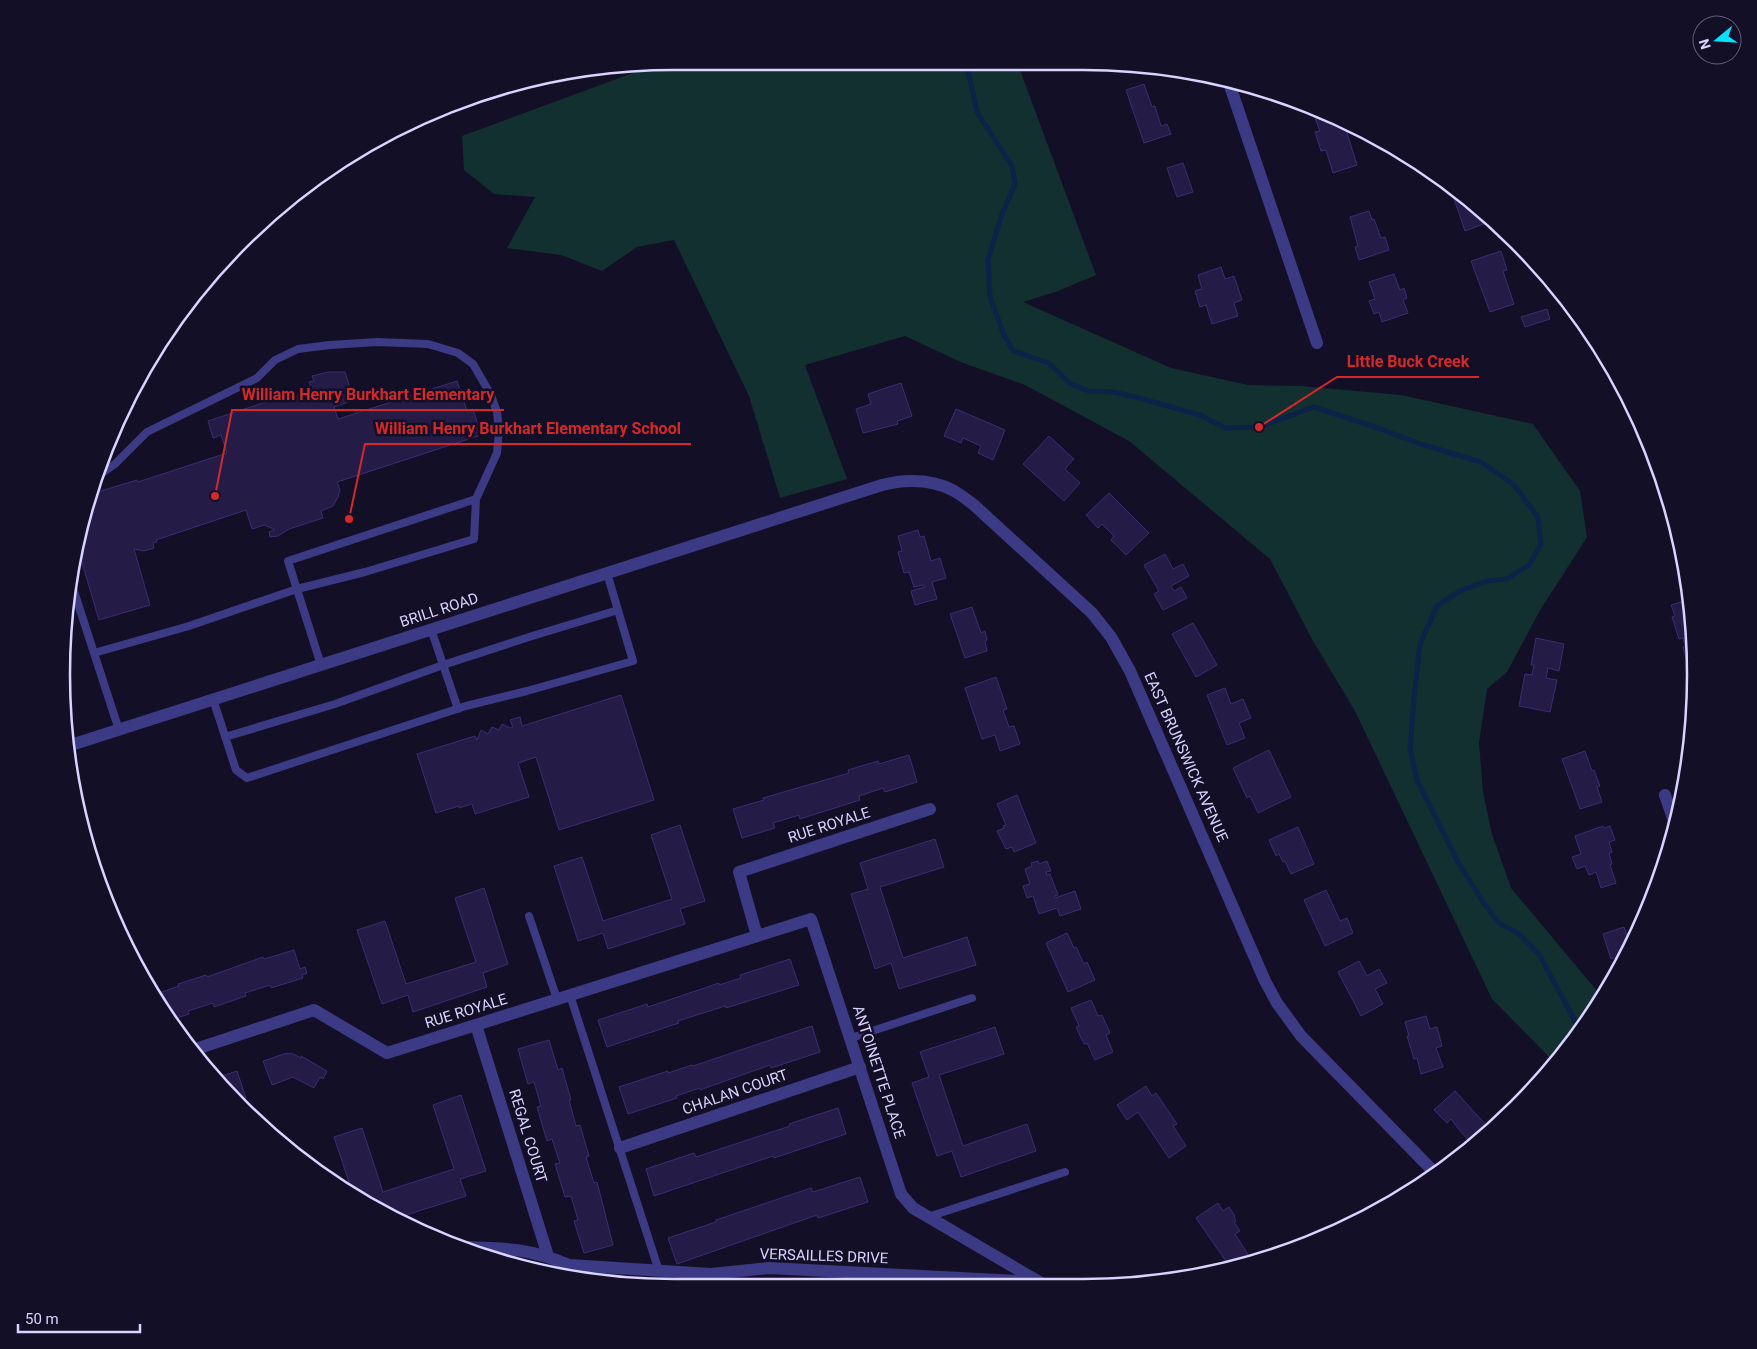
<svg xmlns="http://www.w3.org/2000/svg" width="1757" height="1349" viewBox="0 0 1757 1349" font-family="Roboto,sans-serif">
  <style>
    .green { fill: #12302f }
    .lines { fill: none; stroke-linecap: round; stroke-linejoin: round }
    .stream { stroke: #0c2248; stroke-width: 5 }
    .building { fill: #241b47; stroke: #3b2d73 }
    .lane { stroke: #3d3a85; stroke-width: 8 }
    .street { stroke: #3d3a85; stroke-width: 12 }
    .labels { text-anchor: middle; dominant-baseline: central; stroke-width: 5; stroke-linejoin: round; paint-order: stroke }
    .street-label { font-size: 15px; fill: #d9d4ff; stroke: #130f26 }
    .rim { fill: none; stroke: #d9d4ff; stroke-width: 2.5 }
    .leader { fill: none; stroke: #d62828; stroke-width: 2 }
    .callout-dot { fill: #d62828; stroke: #130f26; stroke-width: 2 }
    .callout-label { font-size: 16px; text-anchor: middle; font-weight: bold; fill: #d62828; stroke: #130f26; stroke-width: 5; stroke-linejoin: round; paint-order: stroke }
  </style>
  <rect width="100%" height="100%" fill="#130f26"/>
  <path class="green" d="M675,61L1017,62L1096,275L1058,291L1023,302L1171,368L1248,385L1301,386L1401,395L1533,424L1580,491L1587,537L1539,612L1507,672L1487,689L1479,743L1483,792L1492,834L1511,888L1602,997L1592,1015L1554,1062L1492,999L1355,711L1313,641L1270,559L1129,441L1025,385L963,363L905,336L805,365L847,479L780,498L749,396L674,240L637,247L602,271L561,255L507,248L535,197L494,194L464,170L462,136L660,63Z"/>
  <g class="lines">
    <path class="stream" d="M966,62L977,112L1012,166L1015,184L1001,217L988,260L990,297L1004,335L1013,351L1049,363L1069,383L1089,391L1114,392L1139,398L1200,415L1225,428L1259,427L1314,407L1375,427L1421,444L1481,462L1513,484L1538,517L1541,544L1529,565L1507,579L1487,581L1460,591L1437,606L1420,644L1414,698L1410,749L1417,780L1458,862L1483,902L1499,923L1519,934L1539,954L1580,1030"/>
  </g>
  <path class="building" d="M1144,84L1152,107L1155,106L1161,126L1167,124L1171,134L1144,143L1126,90Z
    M1326,114L1343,120L1357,165L1333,173L1326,150L1321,151L1315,132L1320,131L1315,118Z
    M1183,163L1193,192L1177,197L1167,168Z
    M1449,184L1456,188L1483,213L1486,223L1465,231Z
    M1369,211L1372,220L1374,219L1381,238L1385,237L1389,250L1359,260L1355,247L1358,246L1350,217Z
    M1501,251L1507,270L1503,271L1514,304L1490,312L1471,261Z
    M1221,267L1225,279L1234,276L1242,300L1234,303L1238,316L1212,324L1206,305L1200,307L1195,291L1202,289L1198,275Z
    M1394,274L1400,290L1404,288L1407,298L1403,300L1408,313L1382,322L1379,312L1374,314L1369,301L1375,299L1369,282Z
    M1547,309L1550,319L1525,327L1521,317Z
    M328,372H345L354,400L334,407L338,419L457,381L467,411L473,409L481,435L337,482L340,490L338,497L333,506L321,511L323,518L289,529L278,536L270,537L269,532L274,530L273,528H271L264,525L252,529L246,510L156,540L157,542L153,543L154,548L144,551L134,549L150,605L99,620L78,549L82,516L91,494L137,480L138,482L227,453L221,435L213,438L208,421L272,400L270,395L279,392L282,401L312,391L309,382L314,381L312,376Z
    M901,383L912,416L897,421L898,424L863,433L856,409L871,404L868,394Z
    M956,409L1005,430L993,460L978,453L981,446L963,438L961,443L944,436Z
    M1049,436L1074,459L1065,469L1080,483L1064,501L1023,464Z
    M1109,493L1149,533L1126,555L1111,540L1114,536L1102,524L1098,528L1086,515Z
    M918,530L920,537L924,536L931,561L940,558L946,578L932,582L937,599L915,605L911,591L925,587L924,585L914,587L909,572L904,573L898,552L902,551L898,536Z
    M1165,554L1173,569L1183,564L1189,576L1171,586L1174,591L1181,587L1187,598L1163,610L1154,594L1159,591L1144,565Z
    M1688,600L1695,663L1688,665L1683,647L1685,646L1683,638L1679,639L1672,617L1675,616L1671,605Z
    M972,607L981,633L985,631L987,640L985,641L987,651L965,658L950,614Z
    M1193,623L1217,665L1196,677L1172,634Z
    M1536,638L1564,644L1559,671L1548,668L1546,678L1557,680L1550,712L1519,706L1525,674L1532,675L1534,665H1531Z
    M996,677L1007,709L1003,710L1009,727L1014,726L1020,744L1000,751L995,735L982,739L965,688Z
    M1225,688L1231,704L1243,699L1251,718L1239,723L1245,738L1227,745L1207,695Z
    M621,695L654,800L559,830L536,757L518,763L529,797L475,814L472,804L459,808V806L436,813L417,754L475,736L477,740L481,730L488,734L492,727L499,730L502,724L510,728L513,727L510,720L520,717L522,726Z
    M1269,750L1291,797L1258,813L1250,796L1247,798L1233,768Z
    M1585,751L1592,771L1594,770L1600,786L1597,787L1602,802L1580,809L1562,759Z
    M909,755L917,782L885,792L883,788L859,796L860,800L800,819L799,815L773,823L775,828L742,838L733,809L764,800L763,798L849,773L848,770L878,761L879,764Z
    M1017,795L1036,843L1014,852L1012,847L1006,849L997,831L1004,828L1003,826L1006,825L997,804Z
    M680,825L705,901L680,909L685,924L608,949L603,933L578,941L554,866L582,857L603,921L672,899L651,835Z
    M1603,826L1604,828L1610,826L1615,840L1609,842L1612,852L1609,853L1612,864L1610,865L1616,883L1601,888L1596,872L1589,875L1585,866L1577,869L1572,857L1581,854L1575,836Z
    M1298,827L1314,864L1291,874L1285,861L1283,862L1279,854L1276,856L1269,840Z
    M935,839L944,867L880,887L903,958L967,937L976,965L899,989L891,963L875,969L851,894L868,889L860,863Z
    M1038,861L1039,864L1047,861L1051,871L1046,872L1047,875L1050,874L1058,895L1054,896L1055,898L1075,891L1081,909L1060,916L1057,908L1039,914L1033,896L1027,898L1023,886L1030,884L1025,869L1032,866L1031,863Z
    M484,888L508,964L483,973L487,987L413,1012L408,995L382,1004L357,930L385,921L406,984L476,962L455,898Z
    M1326,890L1340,921L1347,918L1353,933L1325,946L1304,900Z
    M1624,927L1628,938L1635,935L1621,961L1619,956L1611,959L1603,934Z
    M1067,933L1074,948L1076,947L1084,964L1087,962L1095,980L1068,992L1046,943Z
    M294,950L300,969L305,967L307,973L302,975L303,978L271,988L270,985L245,993L246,996L214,1007L213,1003L188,1011L189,1014L169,1021L153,995L179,986L178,984L206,975L207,977L263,957L264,959Z
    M790,959L799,985L726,1008L725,1006L678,1021L679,1023L607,1047L598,1020L647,1004L648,1007L719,983V985L741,978L740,975Z
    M1359,961L1367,976L1379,969L1387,983L1375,989L1383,1004L1361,1016L1338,972Z
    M1091,1000L1098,1016L1102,1015L1110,1033L1106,1035L1113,1052L1095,1060L1087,1043L1084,1044L1076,1027L1079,1026L1071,1008Z
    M1426,1016L1430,1029L1437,1027L1442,1046L1436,1048L1443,1067L1421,1074L1417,1058L1414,1059L1407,1036H1409L1405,1022Z
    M812,1026L820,1052L771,1068L770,1065L700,1090V1088L676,1096L677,1098L628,1114L619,1087L668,1071V1073L692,1065L693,1066Z
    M995,1027L1004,1054L939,1075L963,1146L1027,1124L1036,1151L961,1177L952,1151L937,1156L912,1083L929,1077L920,1052Z
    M549,1040L558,1070L562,1068L571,1100H569L576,1126L580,1125L589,1156L586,1157L594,1183L597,1182L613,1245L584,1253L574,1221L578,1220L571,1196L565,1197L555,1164L560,1163L552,1139L547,1141L537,1107L541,1106L534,1082L528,1084L518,1049Z
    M287,1053V1054L291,1053L301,1058V1056L327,1071L323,1079L320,1077L314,1088L293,1077L272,1085L263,1061Z
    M237,1071L246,1098L236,1102L216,1078Z
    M1146,1086L1152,1096L1156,1093L1177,1124L1173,1126L1186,1146L1169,1158L1138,1112L1127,1120L1117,1105Z
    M1455,1091L1487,1126L1481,1131L1484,1135L1467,1149L1463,1145L1468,1140L1457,1127L1451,1119L1447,1123L1434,1110Z
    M461,1095L486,1171L460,1179L466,1196L400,1217L386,1210L383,1203L376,1205L353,1194L334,1137L362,1128L383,1192L454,1169L433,1105Z
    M838,1108L846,1134L774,1158L773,1156L654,1196L646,1169L694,1153L696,1157L790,1126L789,1124Z
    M860,1177L868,1202L818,1218L817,1215L677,1264L668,1238L716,1222V1220L811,1188L813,1192Z
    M1218,1203L1223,1211L1229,1207L1235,1216L1234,1217L1236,1221L1234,1222L1240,1231L1235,1234L1252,1261L1230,1267L1196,1218Z"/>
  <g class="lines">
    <path class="lane" d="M99,475L115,464L147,432L257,378L275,360L298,349L330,345L377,342L428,344L458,353L473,364L491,395L497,412L499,430L497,453L476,499L474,539L365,572L297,589L189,626L94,653L119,730
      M73,588L94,653
      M431,629L458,709
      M321,665L288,561L476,499
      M213,699L236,770L247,778L466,706L527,691L633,661L607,573
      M225,737L335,704L443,665L529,637L618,610
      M529,916L557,999
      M570,995L659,1271
      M851,1038L972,998
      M928,1217L1065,1172"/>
    <path class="street" d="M1228,80L1317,343
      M71,745L882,485C908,478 939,479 962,496C966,499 970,502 974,505L1092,613L1111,637L1130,671L1265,981L1277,1003L1301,1036L1436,1174
      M1665,795L1675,824
      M757,936L739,872L930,809
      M476,1025L548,1256
      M193,1050L314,1010L387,1053L811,919L901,1194L913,1208L1041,1283
      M620,1148L860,1067
      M461,1247C503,1248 529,1248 569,1265L711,1274L769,1268L1037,1282"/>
  </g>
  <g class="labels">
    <g class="street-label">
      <text transform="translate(439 610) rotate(-18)">BRILL ROAD</text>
      <text transform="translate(1186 757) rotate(66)">EAST BRUNSWICK AVENUE</text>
      <text transform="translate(829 825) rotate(-18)">RUE ROYALE</text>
      <text transform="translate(466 1011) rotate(-17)">RUE ROYALE</text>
      <text transform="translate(879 1072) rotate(72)">ANTOINETTE PLACE</text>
      <text transform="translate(735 1092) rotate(-19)">CHALAN COURT</text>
      <text transform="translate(528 1136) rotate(73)">REGAL COURT</text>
      <text transform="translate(824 1256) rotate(2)">VERSAILLES DRIVE</text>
    </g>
  </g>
  <path d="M0 0H1757V1349H0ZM674 70H1083A604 604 0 0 1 1687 674V675A604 604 0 0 1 1083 1279H674A604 604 0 0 1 70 675V674A604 604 0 0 1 674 70Z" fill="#130f26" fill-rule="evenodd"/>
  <path class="rim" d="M674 70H1083A604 604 0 0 1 1687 674V675A604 604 0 0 1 1083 1279H674A604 604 0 0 1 70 675V674A604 604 0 0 1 674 70Z"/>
  <path class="leader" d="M1259 427L1337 377H1479M215 496L232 410H504M349 519L365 444H691"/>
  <g class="callout-dot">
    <circle cx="1259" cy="427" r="5"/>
    <circle cx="215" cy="496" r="5"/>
    <circle cx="349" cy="519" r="5"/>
  </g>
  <g class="callout-label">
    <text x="1408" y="367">Little Buck Creek</text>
    <text x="368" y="400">William Henry Burkhart Elementary</text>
    <text x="528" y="434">William Henry Burkhart Elementary School</text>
  </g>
  <g transform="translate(1717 40) rotate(252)"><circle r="24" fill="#130f26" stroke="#625e7d"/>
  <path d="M0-4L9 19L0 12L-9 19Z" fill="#00e5ff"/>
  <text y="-8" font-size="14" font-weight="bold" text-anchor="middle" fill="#d9d4ff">N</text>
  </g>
  <path d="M18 1324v8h122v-8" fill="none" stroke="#d9d4ff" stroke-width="2.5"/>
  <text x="25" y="1324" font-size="15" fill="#d9d4ff" stroke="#130f26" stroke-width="4" paint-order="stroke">50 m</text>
</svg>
